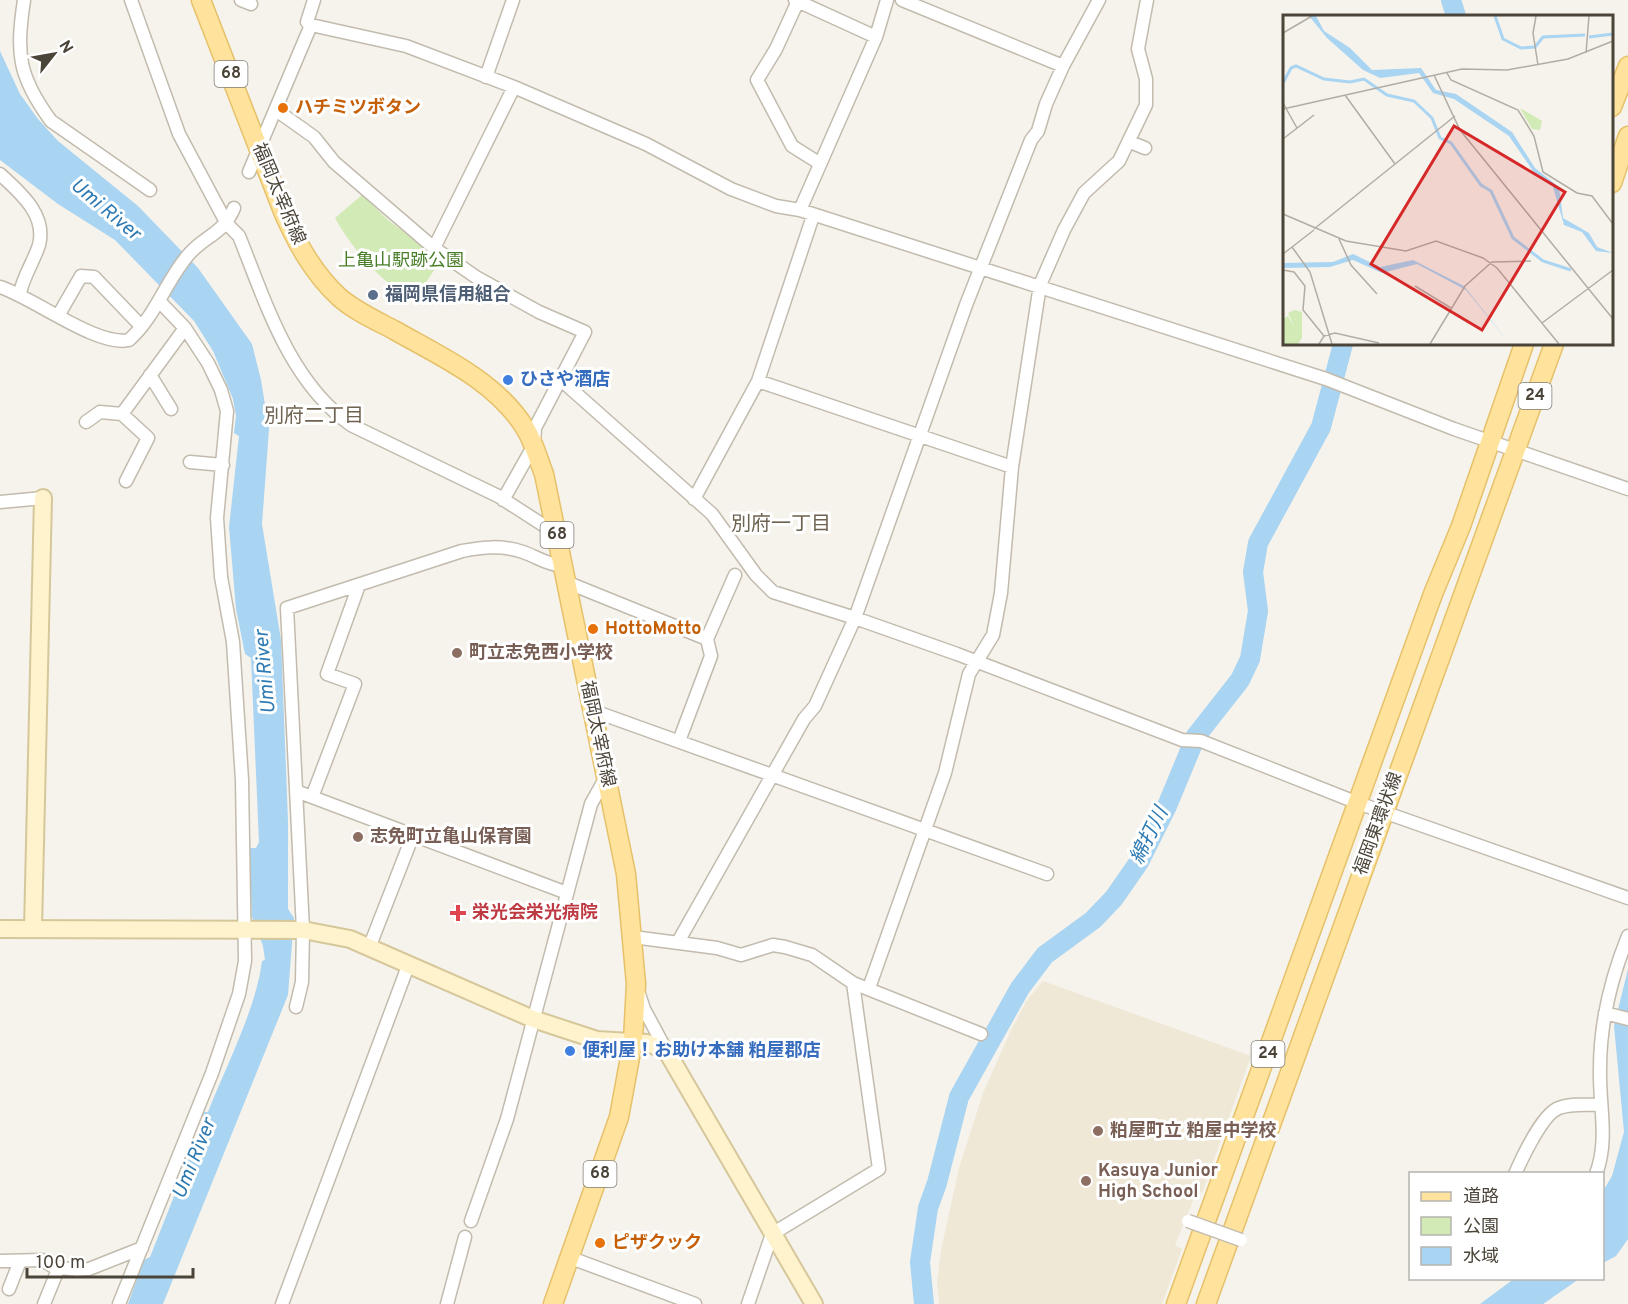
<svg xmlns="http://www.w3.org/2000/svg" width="1628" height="1304" viewBox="0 0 1628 1304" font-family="Overpass,'Noto Sans JP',sans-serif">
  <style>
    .education { fill: #efe8d6 }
    .green { fill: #d2eab5 }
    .water { fill: #a9d4f2 }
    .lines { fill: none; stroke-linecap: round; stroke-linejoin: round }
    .river { stroke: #a9d4f2; stroke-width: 20 }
    .street-casing { stroke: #c2bbae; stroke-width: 15 }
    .secondary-casing { stroke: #d6c79b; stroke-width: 20 }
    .primary-casing { stroke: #e6c16a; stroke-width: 21 }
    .street { stroke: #fff; stroke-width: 12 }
    .secondary { stroke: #fff3cd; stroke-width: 16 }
    .primary { stroke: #ffe39c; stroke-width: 18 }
    .street-bridge-casing { stroke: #c2bbae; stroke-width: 15; stroke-linecap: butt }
    .street-bridge { stroke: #fff; stroke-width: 12 }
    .food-dot { fill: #e8710a; stroke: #fff; stroke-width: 2 }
    .service-dot { fill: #5c6f8a; stroke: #fff; stroke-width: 2 }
    .shop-dot { fill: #3f7fe0; stroke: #fff; stroke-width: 2 }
    .education-dot { fill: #8d6e63; stroke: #fff; stroke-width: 2 }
    .health-dot { fill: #e0444e; stroke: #fff; stroke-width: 2 }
    .labels { text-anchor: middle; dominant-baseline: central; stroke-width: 6; stroke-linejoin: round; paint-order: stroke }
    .shield { fill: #fff; stroke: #817c74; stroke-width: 1.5 }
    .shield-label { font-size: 16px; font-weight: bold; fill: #4b4439 }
    .food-label { font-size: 18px; font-weight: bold; fill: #c56008; stroke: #fff; text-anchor: start }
    .street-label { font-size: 18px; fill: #4b4439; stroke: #fff }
    .park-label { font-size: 18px; fill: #4a7f2a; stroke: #fff }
    .service-label { font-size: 18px; font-weight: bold; fill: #4e5e75; stroke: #fff; text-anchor: start }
    .shop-label { font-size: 18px; font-weight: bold; fill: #366cbe; stroke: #fff; text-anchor: start }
    .education-label { font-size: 18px; font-weight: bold; fill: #785e54; stroke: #fff; text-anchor: start }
    .health-label { font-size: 18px; font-weight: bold; fill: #be3a42; stroke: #fff; text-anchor: start }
    .water-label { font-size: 20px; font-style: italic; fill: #2e7ab2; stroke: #fff }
    .neighbourhood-label { font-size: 20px; fill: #6e6250; stroke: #fff }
    .inset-river { fill: none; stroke: #a9d4f2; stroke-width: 3 }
    .inset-road { fill: none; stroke: #b2ada4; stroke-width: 1.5 }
    .view { fill: #d62828; fill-opacity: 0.15; stroke: #d62828; stroke-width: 3 }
    .inset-edge { fill: none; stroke: #4b4439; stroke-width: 3 }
  </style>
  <rect width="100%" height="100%" fill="#f6f3ec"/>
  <path class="education" d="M1043,981L1251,1056L1202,1193L1197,1191L1175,1245L1182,1249L1162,1304H939L937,1283L941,1250L959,1168L983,1093L1011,1030L1027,1000Z"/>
  <path class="green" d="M362,195L388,220L441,260L414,300C381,283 353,250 335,218Z"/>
  <path class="water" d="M0,51L20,94L38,119L58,141L138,206L198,268L252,344L261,380L269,429L262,524L281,640L288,821V909L294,918L288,995L163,1304H128L144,1260L150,1257L205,1118L200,1116L202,1112H208C226,1066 256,1009 262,961L265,960L263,946L252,917L249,848H256L259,842L251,658L245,654L236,609L229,527L239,436L234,433L236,416L233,399L213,351L194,321L115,240L58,204L0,160Z
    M1628,969V1239L1616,1256L1603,1263V1191L1612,1176L1624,1132L1614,1026Z
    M1515,1278H1579V1279L1543,1304H1480Z"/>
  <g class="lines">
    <path class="river" d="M1451,0L1456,16
      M924,1304L920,1262L928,1208L937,1183L959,1097L1020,988L1045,955L1093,920L1114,898L1139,862L1167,806L1196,736L1240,680L1250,659L1258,611L1253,572L1258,543L1321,427L1343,344"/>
    <g class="street-casing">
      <path id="street" d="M24,0C16,54 18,76 51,121L150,190
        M131,0L179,134L227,224L239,236C266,303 289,381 351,425L498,496L557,534
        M241,0L251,4
        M795,0L876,37
        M902,0L1063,66
        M798,1L776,49L757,80L792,146L819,163
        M311,25L307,22L314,0
        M486,77L513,0
        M276,110L314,137L334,162L434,248L476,277L539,312L585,332L535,428L534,445L503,500
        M1130,142L1145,148
        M249,172L311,25L406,46L514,87L646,144L731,189L776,206L800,210L1326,379L1454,429L1628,489
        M0,174C19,192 47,214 39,245C34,261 23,277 20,293
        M800,210L876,37L887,0
        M434,248L514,87
        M0,287C34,298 97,347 129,340C156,316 167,278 190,253C208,234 223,234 234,208
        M58,316L81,276L94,277L141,326
        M150,375L171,409
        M561,380L712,514L756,575L773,592L855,618L957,654L1182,740L1201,741L1358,803L1628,898
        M758,381L1012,467
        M86,422L100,412L122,414
        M190,462L223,465
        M126,481L148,438L122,414L185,328
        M694,499L758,381L813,216
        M0,502L43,498
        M566,582L707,639
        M591,710L1047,874
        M679,741L711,656L707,639L735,575
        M296,791L567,893
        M312,797L355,684L327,674L359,585
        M633,937L717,948L741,955L773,945L785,947L812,955L853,983L981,1034
        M678,942L804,719L815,706L855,618L966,305L1031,140L1038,131L1046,104L1063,66L1099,0
        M369,948L413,835
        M869,988L945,773L969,674L993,635L1001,593L1012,467L1040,285L1064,230L1084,193L1119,161L1146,105V79L1138,49L1147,0
        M639,994L644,1009L666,1050
        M296,1007L302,982L303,930L287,608L462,551C483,547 502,545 523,552C537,557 548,565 563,566
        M1605,1013L1628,1019
        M1515,1174C1522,1158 1543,1113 1559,1108C1572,1103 1588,1105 1601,1105
        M1596,1174C1609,1140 1599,1105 1600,1069C1600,1023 1611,978 1628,936
        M471,1221L507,1119L591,804L606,777
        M571,1258L695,1304
        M0,1261L42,1260L54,1267L77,1270L89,1269L142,1248
        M9,1289L20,1261
        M44,1304L59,1267
        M119,1304L212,1073L239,994L245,961L242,780L233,642L221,577L217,518L227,411L221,390L208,363L185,328L160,302
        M282,1304L408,966
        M447,1304L465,1237
        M748,1304L772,1234L879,1169L853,983"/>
    </g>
    <g class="secondary-casing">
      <path id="secondary" d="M0,929L303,930L350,939L533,1019L597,1040L647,1043L666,1050L814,1304
        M33,929L43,498"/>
    </g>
    <g class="primary-casing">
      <path id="primary" d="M201,0L284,214C298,245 314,274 339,297C355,311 375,320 394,330C440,356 496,381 525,428C534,442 538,459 544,474L626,874L636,984L633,1041L619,1117L553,1304
        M1612,107L1628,66
        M1612,183L1628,136
        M1176,1304L1433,594L1461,526L1524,344
        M1206,1304L1554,344"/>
    </g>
    <use href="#street" class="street"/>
    <use href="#secondary" class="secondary"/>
    <use href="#primary" class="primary"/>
    <g class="street-bridge-casing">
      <path id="street-bridge" d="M1188,1221L1241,1240"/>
    </g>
    <use href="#street-bridge" class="street-bridge"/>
  </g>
  <g class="food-dot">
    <circle cx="283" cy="108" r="6"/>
    <circle cx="593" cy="629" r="6"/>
    <circle cx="600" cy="1243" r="6"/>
  </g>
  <circle class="service-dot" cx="373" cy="295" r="6"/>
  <g class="shop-dot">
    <circle cx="508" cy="380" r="6"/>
    <circle cx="570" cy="1051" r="6"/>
  </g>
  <g class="education-dot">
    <circle cx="457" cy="653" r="6"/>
    <circle cx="358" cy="837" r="6"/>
    <circle cx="1098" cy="1131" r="6"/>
    <circle cx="1086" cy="1181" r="6"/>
  </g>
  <path class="health-dot" d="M455 904h6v6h6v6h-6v6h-6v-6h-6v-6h6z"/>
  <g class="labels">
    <g class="shield">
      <rect x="214.5" y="61" width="33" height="26" rx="4.5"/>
      <rect x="1518.5" y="383" width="33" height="26" rx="4.5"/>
      <rect x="540.5" y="522" width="33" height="26" rx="4.5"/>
      <rect x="1251.5" y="1041" width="33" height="26" rx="4.5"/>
      <rect x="583.5" y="1161" width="33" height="26" rx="4.5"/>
    </g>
    <g class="shield-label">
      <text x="231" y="74">68</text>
      <text x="1535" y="396">24</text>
      <text x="557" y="535">68</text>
      <text x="1268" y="1054">24</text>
      <text x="600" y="1174">68</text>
    </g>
    <g class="food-label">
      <text x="295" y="108">ハチミツボタン</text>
      <text x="605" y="629">HottoMotto</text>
      <text x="612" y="1243">ピザクック</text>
    </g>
    <g class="street-label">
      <text transform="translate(278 194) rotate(67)">福岡太宰府線</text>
      <text transform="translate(597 734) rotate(78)">福岡太宰府線</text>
      <text transform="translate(1379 824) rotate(-70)">福岡東環状線</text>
    </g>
    <g class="park-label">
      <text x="401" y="261">上亀山駅跡公園</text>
    </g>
    <g class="service-label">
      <text x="385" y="295">福岡県信用組合</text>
    </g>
    <g class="shop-label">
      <text x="520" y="380">ひさや酒店</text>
      <text x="582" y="1051">便利屋！お助け本舗 粕屋郡店</text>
    </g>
    <g class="education-label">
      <text x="469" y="653">町立志免西小学校</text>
      <text x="370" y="837">志免町立亀山保育園</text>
      <text x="1110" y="1131">粕屋町立 粕屋中学校</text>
      <text x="1098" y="1171">Kasuya Junior<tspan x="1098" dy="21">High School</tspan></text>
    </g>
    <g class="health-label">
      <text x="472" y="913">栄光会栄光病院</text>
    </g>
    <g class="water-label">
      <text transform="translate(105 210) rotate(40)">Umi River</text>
      <text transform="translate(266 672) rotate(-95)">Umi River</text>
      <text transform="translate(1150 836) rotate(-64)">綿打川</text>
      <text transform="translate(195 1159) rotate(-68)">Umi River</text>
    </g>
    <g class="neighbourhood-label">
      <text x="314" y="417">別府二丁目</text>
      <text x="781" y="525">別府一丁目</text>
    </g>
  </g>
  <g transform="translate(1283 15)">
    <rect width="330" height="330" fill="#f6f3ec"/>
    <path d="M237,93L259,106L257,115L249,114ZM11,295L19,297V323L15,329H0V304L5,301L12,313L5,298Z" fill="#d2eab5"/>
    <path d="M26,1H33L41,16L67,33L89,55L138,53L153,75L173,79L229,117L252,153L276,172L280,203L306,218L314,232L330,238L313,236L299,217L281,210L270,172L250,156L226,121L171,84L150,78L136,58L97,63L80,55L44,23ZM70,239L97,252L130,245L181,271L227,329L183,275L134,249L99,258L70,245L47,252L0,253V248L50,247Z" fill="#a9d4f2"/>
    <path class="inset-river" d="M212,1L220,24L238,33L252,32L260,22L302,20M306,22L330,19M0,68L8,53L13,51L41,64L67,67L81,64L104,80L131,86L149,103L157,123L168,128L198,170L208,176L230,223L260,246L288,255"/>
    <path class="inset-road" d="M253,1L250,18L255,50M0,18L29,1M303,38L306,1M164,58L168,65L235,95L251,121L260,157L294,178L309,181L330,209M151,60L177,115L330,304M62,80L112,149M0,88L14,113M0,94L179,54L224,55L285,44L330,26M0,124L31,100M0,199L63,226L123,236L153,226L200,243L214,253L276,329M31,214L172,101M56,224L68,250L94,279M9,232L27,257L49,329M0,239L31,215M0,255L11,257L22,271L20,295L41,321M132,271L168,293M259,308L330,255M36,329L41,321L52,318L96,328M147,329L182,271L209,247L248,246"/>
    <path class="view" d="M171,111L282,177L199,315L88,249Z"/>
    <rect width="330" height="330" class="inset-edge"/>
  </g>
  <rect x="1409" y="1172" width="195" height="108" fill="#ffffff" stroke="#b7b4b0" stroke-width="1.5"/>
  <rect x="1421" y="1192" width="30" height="9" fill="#ffe39c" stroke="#b7b4b0" stroke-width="1.5"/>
  <text x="1463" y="1202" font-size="18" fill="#4b4439">道路</text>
  <rect x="1421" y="1217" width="30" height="18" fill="#d2eab5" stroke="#b7b4b0" stroke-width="1.5"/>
  <text x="1463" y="1232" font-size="18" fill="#4b4439">公園</text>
  <rect x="1421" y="1247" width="30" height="18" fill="#a9d4f2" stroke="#b7b4b0" stroke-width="1.5"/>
  <text x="1463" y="1262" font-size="18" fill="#4b4439">水域</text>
  <g transform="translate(54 54) rotate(59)" stroke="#ffffff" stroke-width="4.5" paint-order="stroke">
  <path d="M0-4.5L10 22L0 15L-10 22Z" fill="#4b4439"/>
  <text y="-9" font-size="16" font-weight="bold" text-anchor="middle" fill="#4b4439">N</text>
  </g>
  <path d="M27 1268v9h166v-9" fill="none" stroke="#4b4439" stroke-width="3"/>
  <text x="36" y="1268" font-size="18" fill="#4b4439" stroke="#ffffff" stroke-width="4.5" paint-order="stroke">100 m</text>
</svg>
